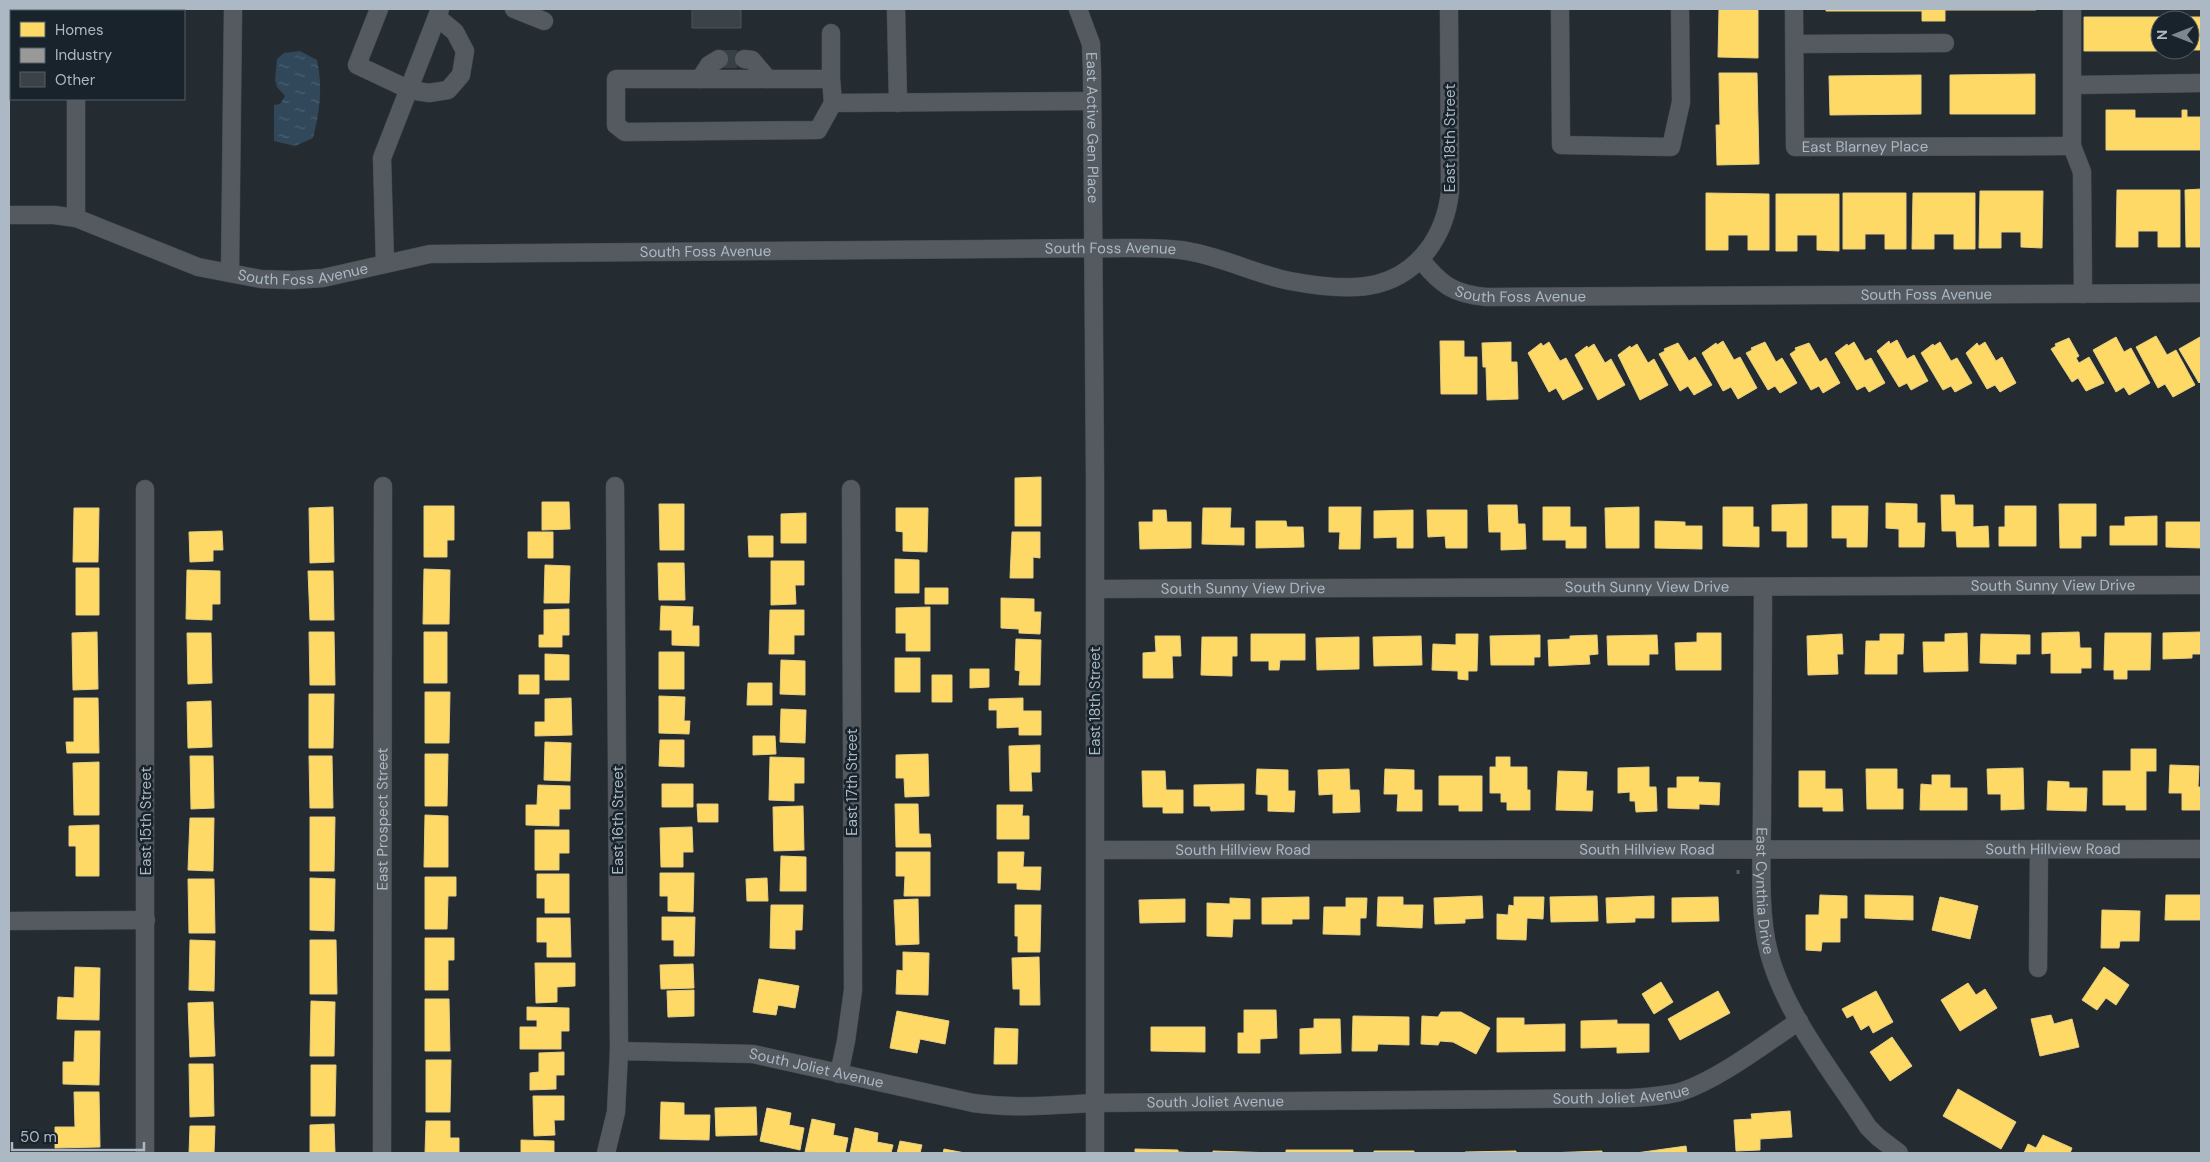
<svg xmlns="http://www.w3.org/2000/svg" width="2210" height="1162" viewBox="0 0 2210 1162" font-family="'DM Sans',sans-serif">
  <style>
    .water { fill: url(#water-ripples) }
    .homes { fill: #ffd966; stroke: #e6cf82; fill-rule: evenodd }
    .industry { fill: #999; stroke: #9fa3a6 }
    .building { fill: #3c4348; stroke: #4b535a }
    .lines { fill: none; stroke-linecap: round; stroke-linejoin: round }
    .minor-tunnel { stroke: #384047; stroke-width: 18; stroke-dasharray: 18 9; stroke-linecap: butt }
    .minor-casing { stroke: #42474c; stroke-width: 19 }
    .path { stroke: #565e62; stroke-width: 3; stroke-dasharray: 4 4; stroke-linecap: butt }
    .minor { stroke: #545a60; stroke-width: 18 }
    .labels { text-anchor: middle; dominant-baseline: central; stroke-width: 5; stroke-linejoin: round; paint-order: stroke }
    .street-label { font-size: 15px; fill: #acb9c4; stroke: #18232b }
  </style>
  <defs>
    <pattern id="water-ripples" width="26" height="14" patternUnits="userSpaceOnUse" patternTransform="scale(1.25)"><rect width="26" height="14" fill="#31485a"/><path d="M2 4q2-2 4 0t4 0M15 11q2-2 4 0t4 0" fill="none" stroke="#4c6070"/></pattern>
  </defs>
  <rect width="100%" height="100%" fill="#242b31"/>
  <path class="water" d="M300,51L317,60C323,87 320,111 313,138L295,146L274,141V105L280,104L285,96L277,87L275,80L277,59L284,53Z"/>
  <path class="homes" d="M116,9H172V11H116Z
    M1719,9H1758V58L1718,57Z
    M1826,9H2036V10H1945V21H1922V11H1826Z
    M2084,17H2201V50H2177V55H2163V51H2084ZM2160,20H2190V50H2160Z
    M1719,73H1757L1759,164L1717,165L1716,125H1720Z
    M2035,74V114H1950V75Z
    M1921,75V114L1830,115L1829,76Z
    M2106,110H2135V118H2182V110H2187V117H2201V150H2106Z
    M2201,189V247H2186L2185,190Z
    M2117,190H2180V247H2158V231H2138V247H2116Z
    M1980,191H2043L2042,248L2021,247V232H2001V248H1979Z
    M1706,193L1769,194V250H1748V235H1728V250H1706Z
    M1843,193H1906V249H1885V234H1865V249H1843Z
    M1913,193H1975V249H1954V234H1934V249H1912Z
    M1776,194H1839V251L1817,250V235H1797V251H1776Z
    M2156,336L2167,355L2176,350L2195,385L2173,397L2165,384L2158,388L2136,347Z
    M2116,337L2124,352L2131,348L2150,383L2129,395L2124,387L2116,392L2093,350Z
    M2200,337L2201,381L2199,383L2179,349Z
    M2069,338L2079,356L2076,358L2079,363L2089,357L2104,383L2086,391L2078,378L2072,382L2051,349L2056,346L2055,344Z
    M1897,340L1907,359L1914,355L1928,381L1911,390L1907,383L1899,387L1877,351L1889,341L1890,344Z
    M1440,341H1464V357H1477V394H1441Z
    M1723,341L1734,360L1740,357L1757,388L1738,399L1731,387L1723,391L1702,353L1716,343L1717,345Z
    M1511,342V362H1517L1518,399L1487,400L1486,367H1483L1482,343Z
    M1549,342L1560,361L1566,358L1583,389L1563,400L1556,388L1549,392L1528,353L1541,343L1543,346Z
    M1765,342L1776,362L1782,358L1797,383L1780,393L1775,386L1768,390L1746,353L1752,350L1751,348Z
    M1854,342L1865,361L1871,358L1885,383L1869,392L1865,386L1857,390L1835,353L1847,344L1848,346Z
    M1940,342L1951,361L1957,358L1972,383L1955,392L1951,386L1943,390L1921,353L1933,344L1934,346Z
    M1985,342L1996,361L2002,357L2016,383L2000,392L1995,385L1987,389L1966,353L1977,343L1979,346Z
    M1678,343L1689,361L1695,357L1712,385L1694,395L1688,386L1680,391L1659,354L1665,351L1664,349Z
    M1809,343L1820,362L1826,358L1840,383L1823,393L1819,386L1811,390L1790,354L1796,350L1795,348Z
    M1594,344L1605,363L1611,359L1625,385L1598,400L1575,355L1587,346L1588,348Z
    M1637,344L1648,363L1654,359L1668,385L1640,400L1618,355L1630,346L1631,348Z
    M1041,477V526H1015V478Z
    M1941,495H1954L1955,505H1973V527L1988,526L1989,547H1957L1956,531H1942Z
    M542,502H569L570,529L542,530Z
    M1886,503L1917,504V523H1925L1924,547H1899V529L1886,528Z
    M659,504H684V550H660Z
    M1807,504V547H1787V531H1772V505Z
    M2059,504H2096V536H2081V548H2060Z
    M1488,505H1517L1518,524H1525L1526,549L1501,550V532H1489Z
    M424,506H454V540H447V557H424Z
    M1832,506H1868L1867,547H1847V538H1832Z
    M2005,506H2036V546H1999V527H2005Z
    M333,507L334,562L310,563L309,508Z
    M1329,507H1361L1360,549H1339L1340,532H1329Z
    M1543,507H1570V527H1586V548H1566V540H1543Z
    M1639,507V548H1606L1605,508Z
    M1723,507H1753V527H1759V547L1723,546Z
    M74,508H99L98,562H73Z
    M896,508H928L927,552L903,551V532L896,531Z
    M1203,508H1231L1230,528H1244V545L1202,544Z
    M1153,510H1166L1167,522H1191V548L1140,549L1139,522H1153Z
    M1413,510V548H1397V537L1374,538V511Z
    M1427,510H1467V548H1446L1445,536L1428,537Z
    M806,513V543H781V514Z
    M2157,516V545H2110V526H2125V517Z
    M1256,521H1286L1287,527H1303L1304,547L1256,548Z
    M1655,521L1685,522V526H1702V549L1655,548Z
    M2166,522H2201V548L2166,547Z
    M222,531L223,550H213V561L190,562L189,532Z
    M528,532H553V558H528Z
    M1012,532H1040V558L1033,557V578H1010Z
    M748,536H773V557H749Z
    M895,559L919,560V593H895Z
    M771,561H804V585H795L796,604L771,605Z
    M658,563H684L685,600H659Z
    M545,565L570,566L569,603H544Z
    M76,568H99V615H76Z
    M424,569L450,570L449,624H423Z
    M187,570L220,571V604H212V620L186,619Z
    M308,571H333L334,620H310Z
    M925,588H948V604H925Z
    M1001,598L1034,599V612H1041L1040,634L1019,633V629L1001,628Z
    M661,606L693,607L692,626H699V646L672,645V630H660Z
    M930,607V651H906V633H896V608Z
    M569,609V635H562V647H539V635H544V610Z
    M770,610H804V635H794V654H769Z
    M97,632L98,689L73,690L72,633Z
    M309,632H334L335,685H310Z
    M424,632H447V683H424Z
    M2079,632L2080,648H2091V668H2081V673H2051V653L2042,654V633Z
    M2201,632V654H2192V658L2163,659V633Z
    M187,633H211L212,683L188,684Z
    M1697,633H1721V670H1676L1675,643L1697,642Z
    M1967,633L1968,671L1924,672L1923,642H1945V634Z
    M2105,633H2151L2150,670H2127V679H2114V670H2104Z
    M1251,634H1305V660H1280L1279,670H1269V661H1251Z
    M1456,634H1478L1477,671H1468V680L1458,679V671L1432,670L1433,644L1456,645Z
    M1842,634L1843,654H1837L1838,674L1808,675L1807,636Z
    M1880,634H1904L1903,654H1897V674H1865L1866,641H1880Z
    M1981,634L2030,635V654H2016V664L1980,663Z
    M1540,635V657H1534V665H1491L1490,636Z
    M1597,635L1598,654L1589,655L1590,664L1549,666L1548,640L1570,639V636Z
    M1657,635L1658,654H1649V665H1608L1607,636Z
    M1155,636H1180L1181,656H1172L1173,678H1143V653L1156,652Z
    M1421,636L1422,665L1374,666L1373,637Z
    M1202,637H1237V656H1232V676L1201,675Z
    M1359,637V669L1317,670L1316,638Z
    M1016,639L1041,640L1040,685H1019L1020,671L1015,670Z
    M659,652H684V689H659Z
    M545,654L569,655V680H545Z
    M895,658H920V692H895Z
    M781,660L805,661V695L780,694Z
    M970,669H989V687L970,688Z
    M519,675H539V694H519Z
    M932,675H952V702H932Z
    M748,683H772V705H747Z
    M425,692H450L449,743H425Z
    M309,694H334L333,748H309Z
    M659,696L685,697L684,721H690L689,734L659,733Z
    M74,698H98L99,753H67L66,742H74Z
    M571,698L572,735L535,736V722H545V699Z
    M1023,698V711H1041V735H1019V727L997,728V710H989V699Z
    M211,701L212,747L188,748L187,702Z
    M781,709L806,710L805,743L780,742Z
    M753,736H775L776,754L753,755Z
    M660,740H684V767L659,766Z
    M545,742L571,743L570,781L544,780Z
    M1040,745V772H1031L1032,791H1010L1009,746Z
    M2131,749H2156V771H2146V810H2126V805H2103V771H2131Z
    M425,754H448L447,806H425Z
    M928,754L929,796L905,797L904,778H896V755Z
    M190,756H213L214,808L191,809Z
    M309,756H332L333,808H310Z
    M770,757L804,758V783H794V801L769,800Z
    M1496,757H1510V767H1527V790H1530V810H1507V802H1501V793H1490V767H1496Z
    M99,762V815H74L73,763Z
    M2170,765L2199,766L2198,787H2201V810H2182V793H2169Z
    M1649,767V787H1656L1657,811L1636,812L1635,801H1630V792L1618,793V768Z
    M2023,768L2024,809L2001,810V794H1988L1987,769Z
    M1257,769L1288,770V791H1295L1294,812L1268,811V795L1256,794Z
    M1349,769L1350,790H1359L1360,812L1333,813V794L1319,795L1318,770Z
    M1385,769L1414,770V790H1422V811H1397L1398,794H1384Z
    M1866,769H1897V789H1903V809H1867Z
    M1142,771H1165L1166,790H1183V813H1163V807H1143Z
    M1558,771L1587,772L1586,791H1593L1592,811L1556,810Z
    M1799,771H1825V789H1842L1843,811H1823V807H1799Z
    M1932,775H1950V788H1967V810H1920L1921,784L1932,785Z
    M1439,776H1482V811H1459V805H1439Z
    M1677,777H1699L1698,782L1720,783L1719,805L1699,804V809L1668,808V788H1677Z
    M2048,781L2069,782V788H2087L2086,811L2047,810Z
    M662,784H693V807H662Z
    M1244,784V810L1211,811L1210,806H1194V785Z
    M538,785L570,786V809H559V826L526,825V805H537Z
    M697,804H718V822H698Z
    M895,804H918L919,834H930L931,847H896Z
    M997,805H1023L1022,816H1029V839H997Z
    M803,806L804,850L774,851L773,807Z
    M425,815L448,816V867H424Z
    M310,817H335L334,871H310Z
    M190,818H214L213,871L188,870Z
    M99,825V876H76V846H69V826Z
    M692,827L693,852H683V867H661L660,828Z
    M535,830H569V853H559V870H535Z
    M896,852H930V896H904L905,876H896Z
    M998,852H1024L1023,867H1041L1040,890L1017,889V883H998Z
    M781,856L806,857V891H780Z
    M660,873H694L693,912L668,911V896H660Z
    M537,874H569V913H545V898H537Z
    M425,877H456V896H448L447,929H425Z
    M310,878L335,879L334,931L310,930Z
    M767,878L768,901H747L746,879Z
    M188,879H214L215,933H189Z
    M1820,895L1847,896V918H1840V942H1822L1821,951L1806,950V915H1819Z
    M1865,895L1913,896V920L1865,918Z
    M2166,895H2201V920H2165Z
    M1482,896L1483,918L1465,919V923L1435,924L1434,898Z
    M1597,896L1598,921L1551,922L1550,897Z
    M1654,896V918H1635V922L1607,923L1606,898Z
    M1309,897V919H1292V924H1262V898Z
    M1378,897H1403V905H1423L1422,928L1377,926Z
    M1514,897H1544L1543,919L1527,918L1526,940L1497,939V914L1508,915L1509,905L1514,906Z
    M1718,897L1719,921L1672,922V898Z
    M1940,897L1978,906L1970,939L1932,930Z
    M1230,898L1250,899V919H1233L1232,937L1207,936V903L1230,904Z
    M1346,898H1367L1366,918H1360V935L1323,934L1324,907H1346Z
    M918,899L919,944L896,945L894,900Z
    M1185,899V922L1140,923L1139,900Z
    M771,905H803L802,930H795V949L770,948Z
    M1015,905H1041L1040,952H1018V936H1015Z
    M2102,910L2140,911L2139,941H2120L2119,948H2101Z
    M662,917H695L694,956H674V940H662Z
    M537,918H570L571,957H547V942H537Z
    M425,938H454V960H448V990H425Z
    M190,940L215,941L214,991L189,990Z
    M310,940H336L337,994H310Z
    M903,952L929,953L928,995L896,994L897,970L903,971Z
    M1039,957L1040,1005H1020V989H1013L1012,958Z
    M535,963H575V986L557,987V1002L536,1003Z
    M693,964L694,988L661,989L660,965Z
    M75,967L100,968L99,1020L57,1019L58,997L74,998Z
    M2104,967L2129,985L2116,1005L2106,998L2097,1010L2082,1000Z
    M759,979L799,986L795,1008L778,1005L776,1015L753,1012Z
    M1661,982L1673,1002L1654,1014L1642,994Z
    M1968,983L1976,995L1985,989L1997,1008L1960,1031L1941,1000Z
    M694,990V1016L668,1017L667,991Z
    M1718,991L1730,1013L1680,1040L1668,1019Z
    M1876,991L1893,1022L1873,1033L1869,1025L1861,1030L1853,1015L1847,1018L1842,1009Z
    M425,999H449L450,1051H425Z
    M311,1001L335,1002L334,1056H310Z
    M213,1002L215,1056L190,1057L188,1003Z
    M527,1007L569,1008V1031H561V1049H520V1027H537V1020H527Z
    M1244,1010H1276L1277,1038L1260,1039V1053H1238V1033H1244Z
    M897,1011L949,1021L945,1044L920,1039L917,1053L890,1048Z
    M1441,1012H1461L1490,1028L1476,1054L1453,1042L1440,1041L1438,1045L1421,1044L1422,1016L1438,1017Z
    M2051,1015L2054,1024L2072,1019L2079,1047L2040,1056L2031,1019Z
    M1353,1016L1409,1017V1045L1378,1044L1377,1051H1352Z
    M1497,1018H1524V1025L1565,1024V1051L1497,1052Z
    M1314,1019H1340L1341,1053L1300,1054V1029L1314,1028Z
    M1617,1020V1024H1649V1052L1617,1053V1047L1581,1048V1021Z
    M1151,1027H1205V1052L1151,1051Z
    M995,1028L1018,1029L1017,1064H994Z
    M75,1031H100L99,1085L63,1084V1062H74Z
    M1892,1037L1912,1066L1890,1081L1870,1052Z
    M564,1052V1075H556V1089L530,1090V1073L539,1072V1053Z
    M426,1060H451L450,1112H426Z
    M189,1064H213L214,1116L190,1117Z
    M311,1065H336L335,1116H311Z
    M1958,1089L2016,1122L2001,1149L1943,1116Z
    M74,1092H99L100,1147L55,1148V1127H75Z
    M533,1096H564V1120H554L555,1135L534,1136Z
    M661,1102L684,1103V1115H710L709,1140L660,1139Z
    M756,1107L757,1135L716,1136L715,1108Z
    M767,1108L791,1113L789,1125L804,1128L800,1150L760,1141Z
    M1790,1111L1792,1137L1760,1139V1150L1736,1151L1734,1120L1752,1119L1751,1114Z
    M812,1119L835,1124L833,1135L848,1138L845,1153L805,1152Z
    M426,1121H450V1138H459V1153H425Z
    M334,1124L335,1153H310V1125Z
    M190,1126H215L214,1153H189Z
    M855,1128L878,1133L877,1142L893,1145L891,1153H850Z
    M2043,1135L2072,1148L2070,1153H2024L2028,1144L2036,1148Z
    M521,1140L554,1141V1153H521Z
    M900,1141L922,1145L920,1153H897Z
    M1686,1146L1687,1153H1636Z
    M944,1149L965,1153H943Z
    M1135,1149L1178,1150V1152L1196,1153H1135Z
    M1286,1150H1353V1153H1286Z
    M1213,1151L1274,1153H1213Z
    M1374,1151H1414V1153H1374Z
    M1516,1151V1153H1465V1152Z
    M1602,1151V1153H1547Z"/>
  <path class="industry" d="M51,9H69V11H51Z"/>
  <path class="building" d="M692,9H741V28H692Z"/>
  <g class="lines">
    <path class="minor-tunnel" d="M719,59H744"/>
    <g class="minor-casing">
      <g id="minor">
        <path d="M379,9L357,65L410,90L429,93L448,90L461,75L465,51L455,32L437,17"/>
        <path d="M514,9L544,21"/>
        <path d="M896,9L898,103"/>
        <path id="s1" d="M1078,9L1091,44L1092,71L1095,480V1153"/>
        <path d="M1560,9L1561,145L1671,147L1681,102L1680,9"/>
        <path id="s2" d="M1794,9L1795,147L2072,146"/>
        <path d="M2072,9V146L2082,172L2083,294"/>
        <path d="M76,11V9"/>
        <path d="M831,33V79L833,103L1092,101"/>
        <path d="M1795,44L1945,43"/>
        <path d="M744,59L752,60L768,79"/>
        <path d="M700,79L709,65L719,59"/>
        <path d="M831,79H616V125L625,132L818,130L833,103"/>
        <path d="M2073,85L2201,83"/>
        <path d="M76,99V218"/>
        <path id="s3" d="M9,215H54L76,218L198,267L261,279L293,280L323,278L430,254L1092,248C1124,249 1157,246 1187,251C1223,257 1255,274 1290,281C1316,286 1350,291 1377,284C1420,273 1445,235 1450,192L1449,9"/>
        <path id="s4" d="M1421,260C1441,285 1454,294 1486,297L2201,293"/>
        <path d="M385,264L382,158L440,9"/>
        <path d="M230,273L233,9"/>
        <path id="s5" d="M1763,587C1763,661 1762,736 1762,810C1762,854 1758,912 1769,953C1785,1014 1834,1074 1868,1127L1878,1137L1899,1153"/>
        <path id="s6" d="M1095,589L2201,585"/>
        <path id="s7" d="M1095,850L2201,849"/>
        <path d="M9,921L146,920"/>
        <path d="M2038,968L2039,849"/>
        <path id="s8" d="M619,1051L753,1054L973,1103C1014,1109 1054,1105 1095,1103L1631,1098C1648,1097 1664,1096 1680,1092C1718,1080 1766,1043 1799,1021"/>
        <path d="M839,1074L846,1041L853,990L851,489"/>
        <path d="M145,1153V489"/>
        <path id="s9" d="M382,1153L383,486"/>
        <path d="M606,1153L616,1112L619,1051L615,486"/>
      </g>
    </g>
    <path class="path" d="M1738,874V866"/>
    <use href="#minor" class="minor"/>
  </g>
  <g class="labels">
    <g class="street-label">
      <text stroke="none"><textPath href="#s1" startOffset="121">East Active Gen Place</textPath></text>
      <text transform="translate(1450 138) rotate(-90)">East 18th Street</text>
      <text stroke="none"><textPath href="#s2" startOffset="208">East Blarney Place</textPath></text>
      <text stroke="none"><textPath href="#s3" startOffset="1115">South Foss Avenue</textPath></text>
      <text stroke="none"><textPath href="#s3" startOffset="710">South Foss Avenue</textPath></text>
      <text stroke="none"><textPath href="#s3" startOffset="305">South Foss Avenue</textPath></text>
      <text stroke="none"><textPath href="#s4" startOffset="112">South Foss Avenue</textPath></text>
      <text stroke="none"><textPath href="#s4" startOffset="518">South Foss Avenue</textPath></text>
      <text stroke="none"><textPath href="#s6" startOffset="958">South Sunny View Drive</textPath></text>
      <text stroke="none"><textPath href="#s6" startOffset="552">South Sunny View Drive</textPath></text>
      <text stroke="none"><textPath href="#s6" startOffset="148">South Sunny View Drive</textPath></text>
      <text transform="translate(1095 701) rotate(-90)">East 18th Street</text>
      <text transform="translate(852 782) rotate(-90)">East 17th Street</text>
      <text stroke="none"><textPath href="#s9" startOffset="334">East Prospect Street</textPath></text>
      <text transform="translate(618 820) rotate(-90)">East 16th Street</text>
      <text transform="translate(146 821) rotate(-90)">East 15th Street</text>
      <text stroke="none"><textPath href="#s7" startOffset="958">South Hillview Road</textPath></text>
      <text stroke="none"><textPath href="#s7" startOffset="148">South Hillview Road</textPath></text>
      <text stroke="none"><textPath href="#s7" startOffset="552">South Hillview Road</textPath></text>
      <text stroke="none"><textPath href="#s5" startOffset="304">East Cynthia Drive</textPath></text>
      <text stroke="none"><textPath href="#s8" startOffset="199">South Joliet Avenue</textPath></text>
      <text stroke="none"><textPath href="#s8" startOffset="1008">South Joliet Avenue</textPath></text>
      <text stroke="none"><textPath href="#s8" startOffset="602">South Joliet Avenue</textPath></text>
    </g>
  </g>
  <rect width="2210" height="1162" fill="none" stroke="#acb9c4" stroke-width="20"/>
  <rect x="10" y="10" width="175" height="90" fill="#18232b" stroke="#535f68"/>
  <rect x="20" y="22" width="25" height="15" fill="#ffd966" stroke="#535f68"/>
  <text x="55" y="35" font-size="15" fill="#acb9c4">Homes</text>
  <rect x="20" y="48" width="25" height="15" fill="#999999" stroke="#535f68"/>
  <text x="55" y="60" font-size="15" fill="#acb9c4">Industry</text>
  <rect x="20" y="72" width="25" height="15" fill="#3c4348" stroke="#535f68"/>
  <text x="55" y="85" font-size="15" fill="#acb9c4">Other</text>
  <g transform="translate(2175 35) rotate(270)"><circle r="24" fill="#18232b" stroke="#535f68"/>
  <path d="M0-4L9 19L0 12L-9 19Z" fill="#7c8791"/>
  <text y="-8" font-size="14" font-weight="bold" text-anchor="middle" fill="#acb9c4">N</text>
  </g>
  <path d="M12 1142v8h132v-8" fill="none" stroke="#acb9c4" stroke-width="2.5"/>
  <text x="20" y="1142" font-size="15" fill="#acb9c4" stroke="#18232b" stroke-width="4" paint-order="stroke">50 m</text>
</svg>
